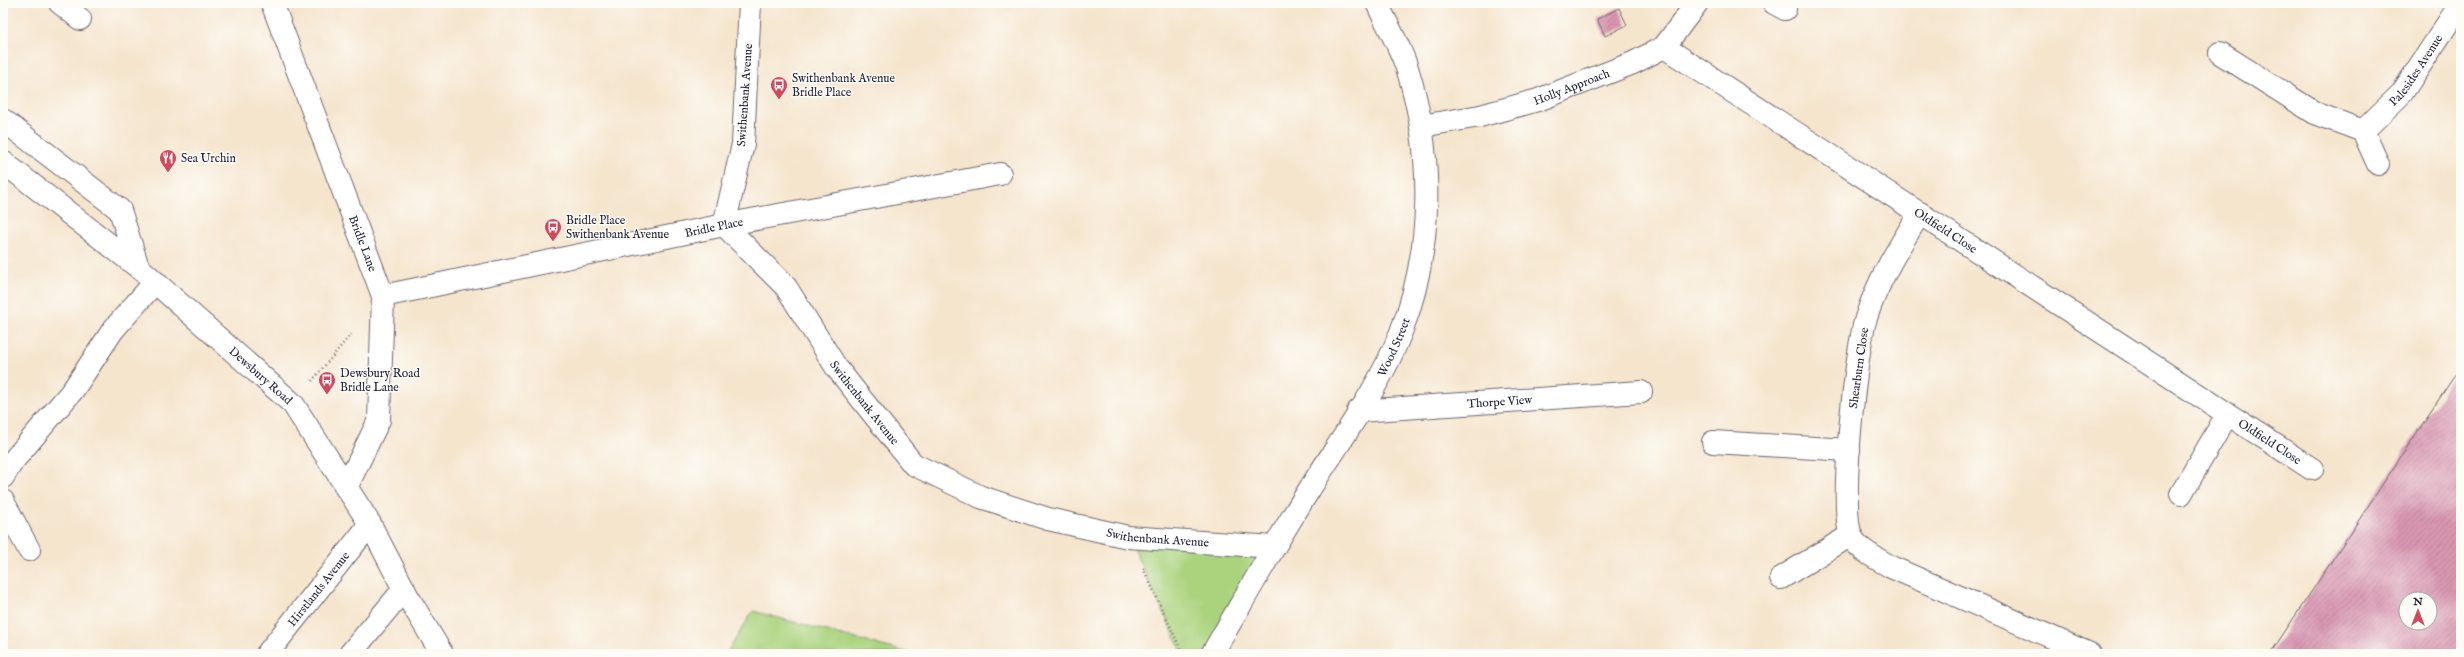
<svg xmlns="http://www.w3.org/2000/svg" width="2464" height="657" viewBox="0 0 2464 657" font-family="'IM FELL English',serif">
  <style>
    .green { fill: #aad37e; stroke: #667a5c }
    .building { fill: url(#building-hatch); fill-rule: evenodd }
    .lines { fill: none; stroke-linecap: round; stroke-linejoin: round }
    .minor-casing { stroke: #6c666e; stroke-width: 24 }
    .path { stroke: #6c666e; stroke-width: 2.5; stroke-dasharray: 1 3; stroke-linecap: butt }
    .minor { stroke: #fff; stroke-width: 22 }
    .labels { text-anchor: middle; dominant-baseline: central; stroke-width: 3; stroke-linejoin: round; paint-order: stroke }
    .street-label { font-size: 12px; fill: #22223b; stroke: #fdfcf7 }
    .poi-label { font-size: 12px; fill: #22223b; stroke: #fdfcf7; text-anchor: start }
  </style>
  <defs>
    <pattern id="building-hatch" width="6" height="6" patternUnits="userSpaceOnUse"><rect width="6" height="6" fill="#d996b1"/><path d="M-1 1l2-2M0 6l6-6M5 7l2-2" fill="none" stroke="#b07a91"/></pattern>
  </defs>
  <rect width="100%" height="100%" fill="#fdfcf7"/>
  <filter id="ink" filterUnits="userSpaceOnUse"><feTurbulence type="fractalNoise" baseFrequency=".025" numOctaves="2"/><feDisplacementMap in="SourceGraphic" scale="8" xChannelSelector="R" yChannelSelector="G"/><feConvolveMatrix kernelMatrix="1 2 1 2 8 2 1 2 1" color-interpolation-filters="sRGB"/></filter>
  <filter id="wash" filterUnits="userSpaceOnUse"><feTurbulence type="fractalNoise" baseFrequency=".012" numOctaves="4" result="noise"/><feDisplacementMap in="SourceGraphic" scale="16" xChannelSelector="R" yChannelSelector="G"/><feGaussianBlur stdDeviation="0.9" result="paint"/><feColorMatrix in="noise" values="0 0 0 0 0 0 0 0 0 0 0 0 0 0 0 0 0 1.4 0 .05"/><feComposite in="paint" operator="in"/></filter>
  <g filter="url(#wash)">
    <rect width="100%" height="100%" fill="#f5e5cd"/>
    <path class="green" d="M1128,537L1274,547L1212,654H1183Z
      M753,611L912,654H726Z"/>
    <g id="blocks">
      <path class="building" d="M1619,8L1627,25L1605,36L1597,19Z
        M2461,366V654H2270ZM2406,599H2430V623H2406Z"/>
    </g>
  </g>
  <g filter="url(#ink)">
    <use href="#blocks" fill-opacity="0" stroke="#6c666e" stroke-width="1"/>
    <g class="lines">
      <g class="minor-casing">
        <g id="minor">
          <path d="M60,3L80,19"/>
          <path id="s1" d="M272,3L383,296L379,420L346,488"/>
          <path id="s2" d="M750,3L743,144L724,225L786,287L836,367L913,464L981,497L1048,519L1128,537L1274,547"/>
          <path d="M1774,3L1785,9"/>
          <path id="s3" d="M1664,47L2312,469"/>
          <path d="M2220,53L2315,113L2363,131L2378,164"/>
          <path d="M3,120L120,210L138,267"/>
          <path id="s4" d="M1421,126L1480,116L1538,100L1633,63L1664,47L1697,3"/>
          <path id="s5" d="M2363,131L2402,93L2461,3"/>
          <path id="s6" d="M3,162L138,267L293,404L370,524L408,597L442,654"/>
          <path d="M1920,213C1899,247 1878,280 1866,318C1856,349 1839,507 1851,535C1857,550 1878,559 1891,567L2090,654"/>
          <path id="s7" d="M383,296L724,225L1000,174"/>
          <path id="s8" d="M1358,411L1641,392"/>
          <path d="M1713,442L1849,450"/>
          <path d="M3,477L13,461L73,390L113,330L155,282"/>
          <path d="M2181,494L2227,415"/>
          <path d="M3,501L29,550"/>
          <path d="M1781,578L1851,535"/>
          <path id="s9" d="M267,654L370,524"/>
          <path d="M350,654L404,589"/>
          <path id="s10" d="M1212,654C1244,599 1275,544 1309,490C1341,439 1379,389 1401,332C1433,250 1434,155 1408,71C1401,48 1387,25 1377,3"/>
        </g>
      </g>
      <path class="path" d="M312,381L351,334
        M1143,568L1182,652"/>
      <use href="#minor" class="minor"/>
    </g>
  </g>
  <defs>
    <g id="bus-pin" transform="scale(0.9)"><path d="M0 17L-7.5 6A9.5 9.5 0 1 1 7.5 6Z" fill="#d1495b" stroke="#fdfcf7"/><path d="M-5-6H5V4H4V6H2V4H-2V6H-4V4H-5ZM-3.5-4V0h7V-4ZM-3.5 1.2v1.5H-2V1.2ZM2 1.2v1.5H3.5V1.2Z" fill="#fff"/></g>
    <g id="restaurant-pin" transform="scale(0.9)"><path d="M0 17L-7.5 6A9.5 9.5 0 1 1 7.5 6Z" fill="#d1495b" stroke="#fdfcf7"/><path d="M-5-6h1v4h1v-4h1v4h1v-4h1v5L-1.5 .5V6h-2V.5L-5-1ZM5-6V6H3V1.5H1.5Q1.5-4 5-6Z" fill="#fff"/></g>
  </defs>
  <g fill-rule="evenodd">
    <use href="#bus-pin" x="779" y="85"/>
    <use href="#restaurant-pin" x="168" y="158"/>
    <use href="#bus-pin" x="553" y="227"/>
    <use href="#bus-pin" x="327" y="380"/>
  </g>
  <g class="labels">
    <g class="street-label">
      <text stroke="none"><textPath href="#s5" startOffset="81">Palesides Avenue</textPath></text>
      <text stroke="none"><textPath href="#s4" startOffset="156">Holly Approach</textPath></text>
      <text transform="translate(745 95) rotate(-86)">Swithenbank Avenue</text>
      <text stroke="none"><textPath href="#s7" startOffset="338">Bridle Place</textPath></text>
      <text stroke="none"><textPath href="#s3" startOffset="336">Oldfield Close</textPath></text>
      <text stroke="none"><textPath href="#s1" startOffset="257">Bridle Lane</textPath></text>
      <text stroke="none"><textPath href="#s10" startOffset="357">Wood Street</textPath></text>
      <text transform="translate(1859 368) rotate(-82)">Shearburn Close</text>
      <text stroke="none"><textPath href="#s6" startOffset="335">Dewsbury Road</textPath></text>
      <text stroke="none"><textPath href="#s8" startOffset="142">Thorpe View</textPath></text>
      <text stroke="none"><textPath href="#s2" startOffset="452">Swithenbank Avenue</textPath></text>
      <text stroke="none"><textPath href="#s3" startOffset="723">Oldfield Close</textPath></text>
      <text stroke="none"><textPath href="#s2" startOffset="788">Swithenbank Avenue</textPath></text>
      <text stroke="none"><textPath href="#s9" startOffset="83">Hirstlands Avenue</textPath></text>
    </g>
    <g class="poi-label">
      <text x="792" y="78">Swithenbank Avenue<tspan x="792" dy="14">Bridle Place</tspan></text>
      <text x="181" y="158">Sea Urchin</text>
      <text x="566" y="220">Bridle Place<tspan x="566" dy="14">Swithenbank Avenue</tspan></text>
      <text x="340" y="373">Dewsbury Road<tspan x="340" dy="14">Bridle Lane</tspan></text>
    </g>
  </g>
  <rect width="2464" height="657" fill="none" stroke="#fdfcf7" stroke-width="16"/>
  <g transform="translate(2418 611)"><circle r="19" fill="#fdfcf7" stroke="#a5a5ac"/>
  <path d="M0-3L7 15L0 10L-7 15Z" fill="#d1495b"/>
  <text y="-6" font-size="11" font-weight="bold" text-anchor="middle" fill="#22223b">N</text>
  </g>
</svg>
